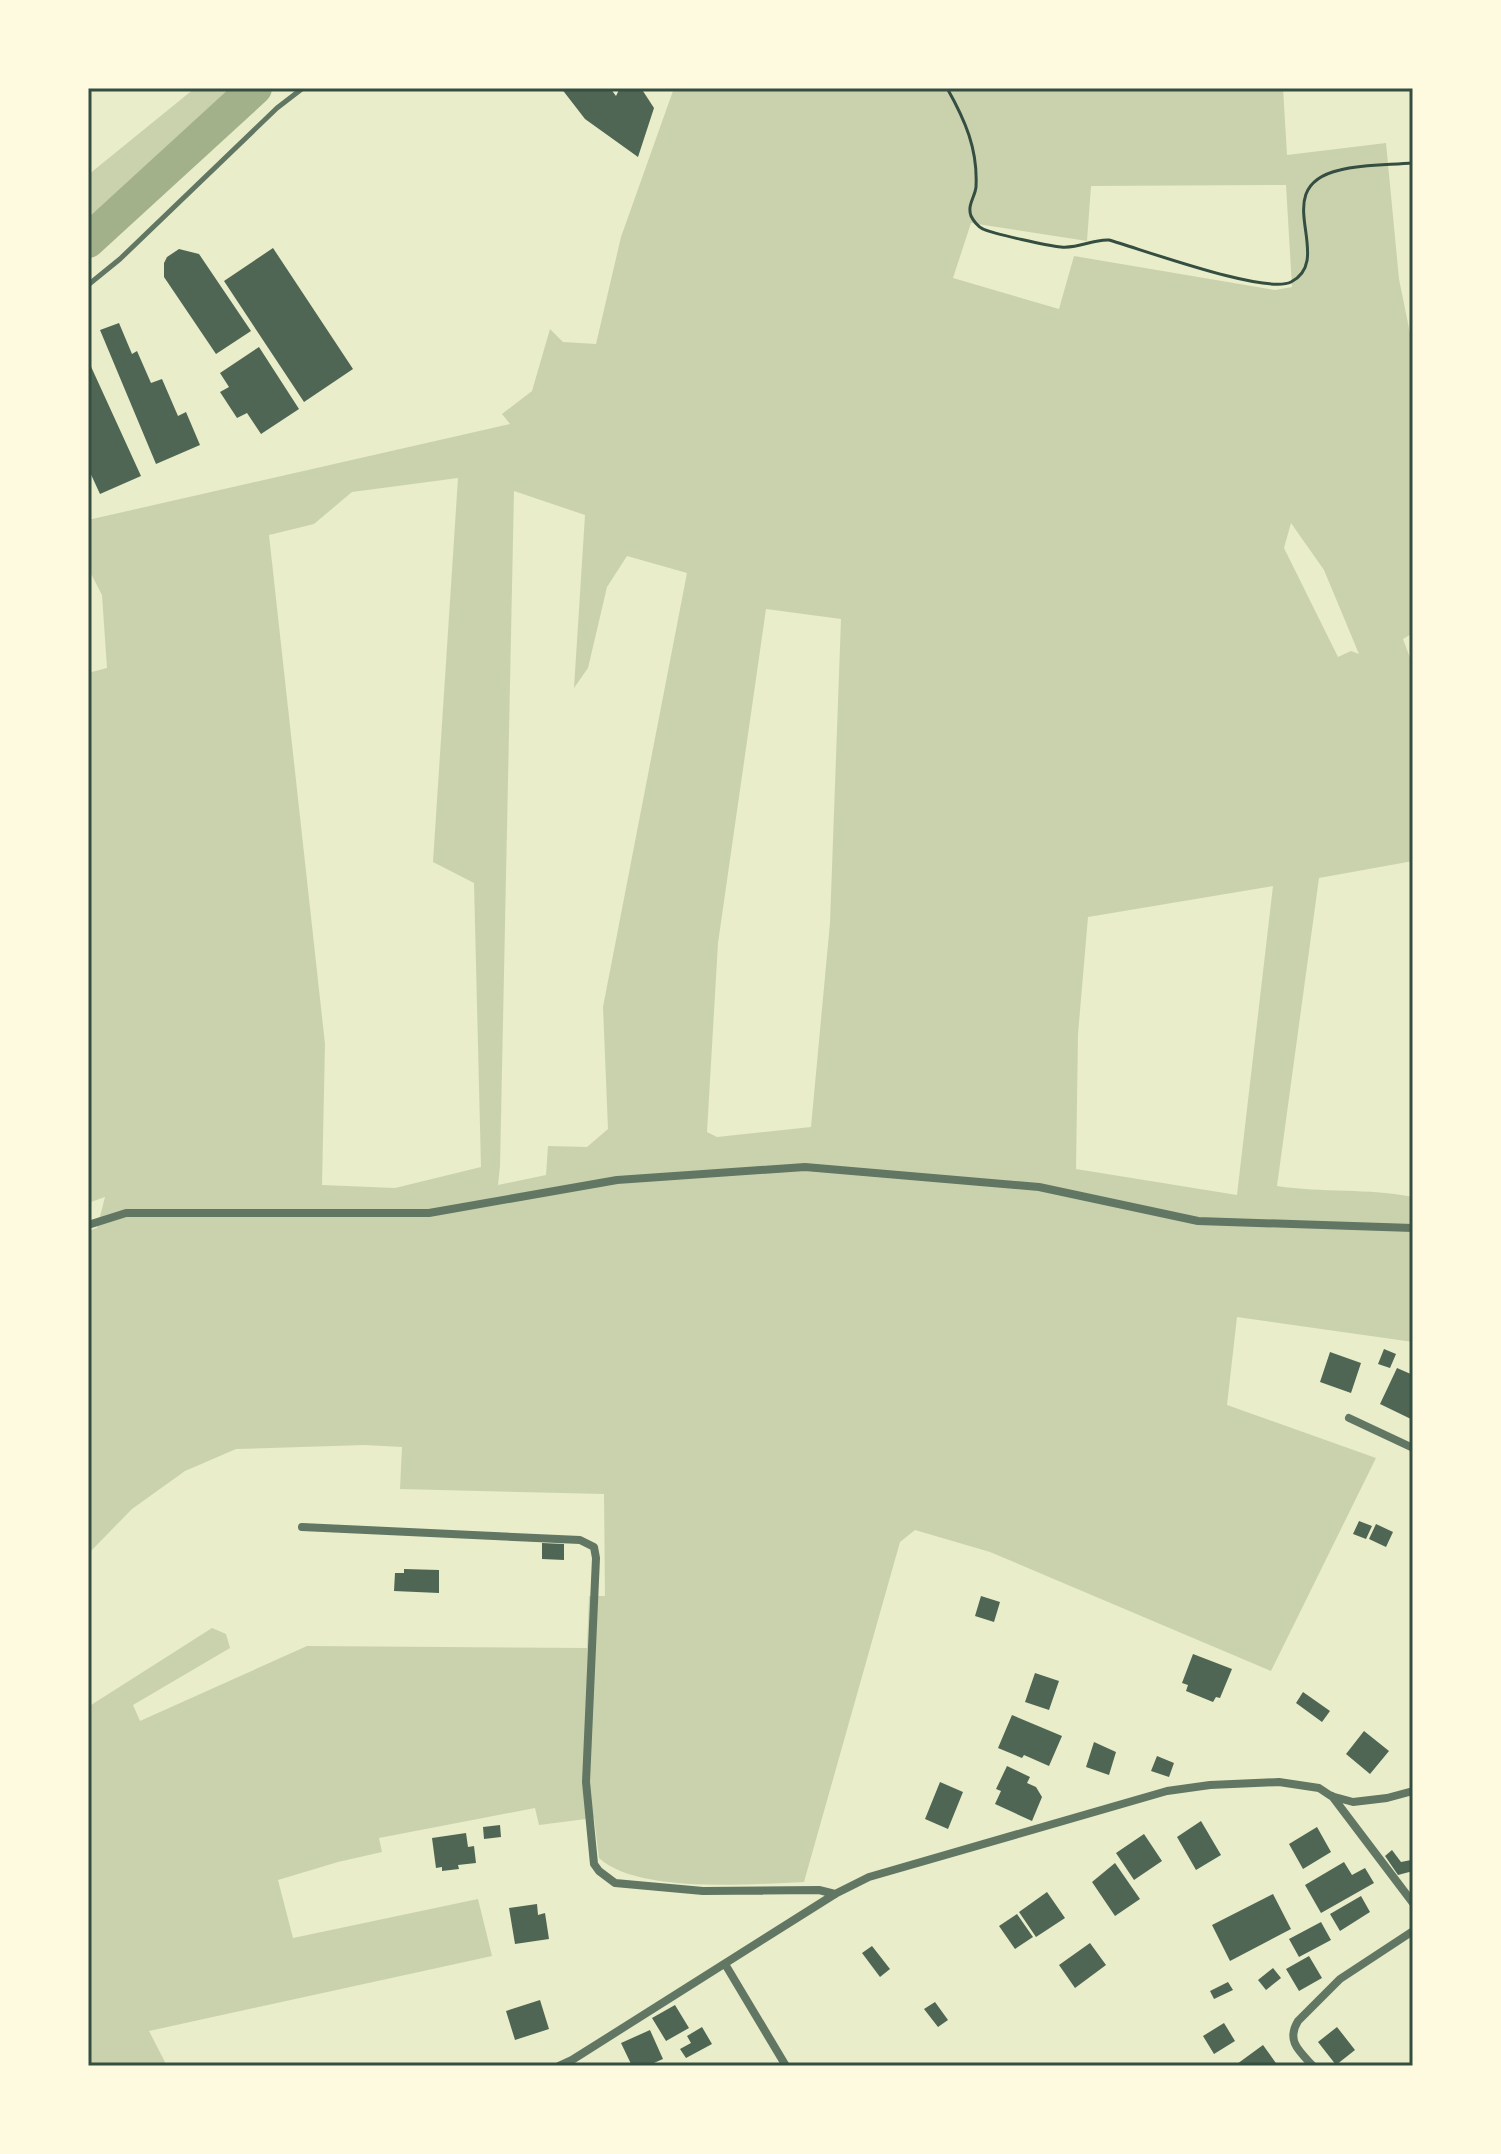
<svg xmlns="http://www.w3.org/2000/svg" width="1501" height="2154" viewBox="0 0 1501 2154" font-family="Arial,sans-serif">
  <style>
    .green { fill: #cad2ad; fill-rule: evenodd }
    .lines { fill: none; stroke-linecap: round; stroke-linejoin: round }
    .river { stroke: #a3b18a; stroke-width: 34 }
    .building { fill: #4f6655 }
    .path { stroke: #344e41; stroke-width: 3 }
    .service { stroke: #617663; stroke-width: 5 }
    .minor { stroke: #617663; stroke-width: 8 }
    .neatline { fill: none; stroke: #344e41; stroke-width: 3 }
  </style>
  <rect width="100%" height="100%" fill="#e9edc9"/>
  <path class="green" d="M195,88H239L88,222V175Z
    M674,88H1283L1287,155L1386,143L1399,279L1413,348V633L1403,639L1413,666V861L1319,878L1277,1186C1322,1193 1369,1188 1413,1197V1342L1237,1317L1227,1405L1376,1458L1271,1671L990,1552L915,1530L900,1542L804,1882C752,1884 638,1894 599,1858L594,1818L539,1825L535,1808L379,1838L382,1852L338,1862L278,1880L293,1938L478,1899L492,1956L149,2031L167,2066H91L88,2056V1707L212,1628L226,1634L230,1648L133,1705L140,1721L307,1646L587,1648L589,1596H605L604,1494L400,1489L402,1447L365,1445L236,1449L185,1471L132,1509L88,1554V1231L97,1228L105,1197L88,1203V673L107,668L102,595L88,568V520L510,424L502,414L532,391L550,329L563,342L596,344L621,237ZM1286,185L1292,287L1275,290L1074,256L1059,309L953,278L971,223L1087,241L1091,186ZM458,478L433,862L474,883L481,1167L395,1188L322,1185L325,1044L269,535L314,524L352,492ZM514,491L585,515L574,688L588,668L607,587L627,556L687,573L603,1007L608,1129L587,1147L548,1146L546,1175L498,1185L500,1166ZM1291,523L1324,570L1359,654L1351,651L1338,657L1284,548ZM766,609L841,619L830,923L811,1127L717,1137L707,1132L718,943ZM1273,886L1237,1195L1076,1169L1078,1034L1088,917Z"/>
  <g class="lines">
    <path class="river" d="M88,241L255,88"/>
  </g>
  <path class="building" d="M561,88H610L616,96L620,88H641L654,108L638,157L585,119Z
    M273,248L353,369L304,402L224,281Z
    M179,249L199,254L251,331L216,354L164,277V263L167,257Z
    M119,323L132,354L137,351L151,383L162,379L178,416L186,412L200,445L156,464L100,330Z
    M259,347L299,409L261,434L247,413L237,418L220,392L229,387L220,373Z
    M88,360L141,476L100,494L88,468Z
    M1384,1349L1396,1354L1390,1368L1378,1364Z
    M1330,1352L1361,1363L1351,1393L1320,1382Z
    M1397,1368L1413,1375V1420L1380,1404Z
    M1359,1521L1372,1526L1366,1539L1353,1534Z
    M1376,1524L1393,1532L1386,1547L1369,1539Z
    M542,1543L564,1544V1560L542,1559Z
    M404,1569L439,1570V1593L394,1591L395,1573H404Z
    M981,1596L1000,1602L994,1622L975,1616Z
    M1193,1654L1232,1669L1220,1698L1216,1697L1213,1702L1186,1691L1188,1685L1182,1683Z
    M1035,1673L1059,1681L1049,1710L1025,1702Z
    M1303,1692L1330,1711L1322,1722L1296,1703Z
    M1012,1715L1062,1736L1049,1766L1024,1755L1022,1758L998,1748Z
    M1364,1731L1389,1751L1370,1774L1346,1754Z
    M1094,1742L1116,1752L1109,1775L1086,1767Z
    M1157,1756L1174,1763L1169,1777L1151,1771Z
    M1007,1766L1030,1777L1027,1783L1036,1787L1042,1797L1032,1821L995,1804L1001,1791L996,1789Z
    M940,1782L963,1792L948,1829L925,1819Z
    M1201,1821L1221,1855L1196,1870L1177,1837Z
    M500,1825L501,1837L484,1839L483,1827Z
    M1317,1827L1331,1852L1303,1869L1289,1844Z
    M466,1833L468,1847L474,1846L476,1863L458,1865L459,1869L442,1871V1867L436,1868L432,1838Z
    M1144,1834L1162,1861L1134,1880L1116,1853Z
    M1392,1850L1401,1862L1411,1860L1413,1871L1398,1875L1385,1856Z
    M1344,1862L1352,1875L1365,1868L1374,1883L1321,1913L1305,1885Z
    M1115,1863L1140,1899L1115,1916L1092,1882Z
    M1047,1892L1065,1918L1036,1937L1019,1912Z
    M1273,1894L1291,1929L1230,1961L1212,1925Z
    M1361,1896L1370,1912L1340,1931L1330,1914Z
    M537,1904L538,1915L545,1913L549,1939L515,1944L509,1908Z
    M1017,1914L1033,1937L1015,1949L999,1926Z
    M1321,1922L1331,1940L1299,1957L1289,1939Z
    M1090,1943L1106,1965L1075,1988L1059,1965Z
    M872,1946L890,1969L880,1977L862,1953Z
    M1309,1956L1322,1978L1299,1991L1286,1969Z
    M1273,1968L1281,1978L1266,1990L1258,1980Z
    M1228,1982L1233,1990L1214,1999L1210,1991Z
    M540,2000L549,2029L515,2040L506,2011Z
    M935,2002L948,2020L938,2027L924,2009Z
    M675,2005L689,2028L666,2041L652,2018Z
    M1224,2023L1235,2041L1214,2054L1203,2036Z
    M702,2027L712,2044L686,2058L680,2049L691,2043L687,2036Z
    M1337,2027L1355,2050L1336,2065L1318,2042Z
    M650,2030L663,2059L647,2066H632L621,2043Z
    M1263,2045L1278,2066H1239L1237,2064Z"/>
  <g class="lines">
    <path class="path" d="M947,88C965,120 978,149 976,187C975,197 967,205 971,216C973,220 978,227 983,229C994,234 1049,246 1061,247C1079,249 1092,239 1109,240C1141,249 1266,295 1291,282C1337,258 1265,187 1340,170C1363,164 1389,165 1413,163"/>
    <path class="service" d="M88,285L120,259L277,108L303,88"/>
    <path class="minor" d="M88,1225L126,1213H429L617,1180L805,1167L1039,1187L1198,1221L1413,1228
      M1349,1418L1413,1448
      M302,1527L580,1540L594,1547L596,1558L586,1782L594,1864L599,1871L615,1883L703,1891L819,1890L835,1894
      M1332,1796L1413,1903
      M725,1964L786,2066
      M559,2066L572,2060L835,1894L869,1877L1167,1791L1210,1785L1279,1782L1319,1788L1331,1796L1353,1802L1387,1798L1413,1791
      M1313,2066C1299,2051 1286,2041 1298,2021L1340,1979L1413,1931"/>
  </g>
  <rect width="1501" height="2154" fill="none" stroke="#fefae0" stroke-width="180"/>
  <rect x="90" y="90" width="1321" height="1974" class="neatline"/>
</svg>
